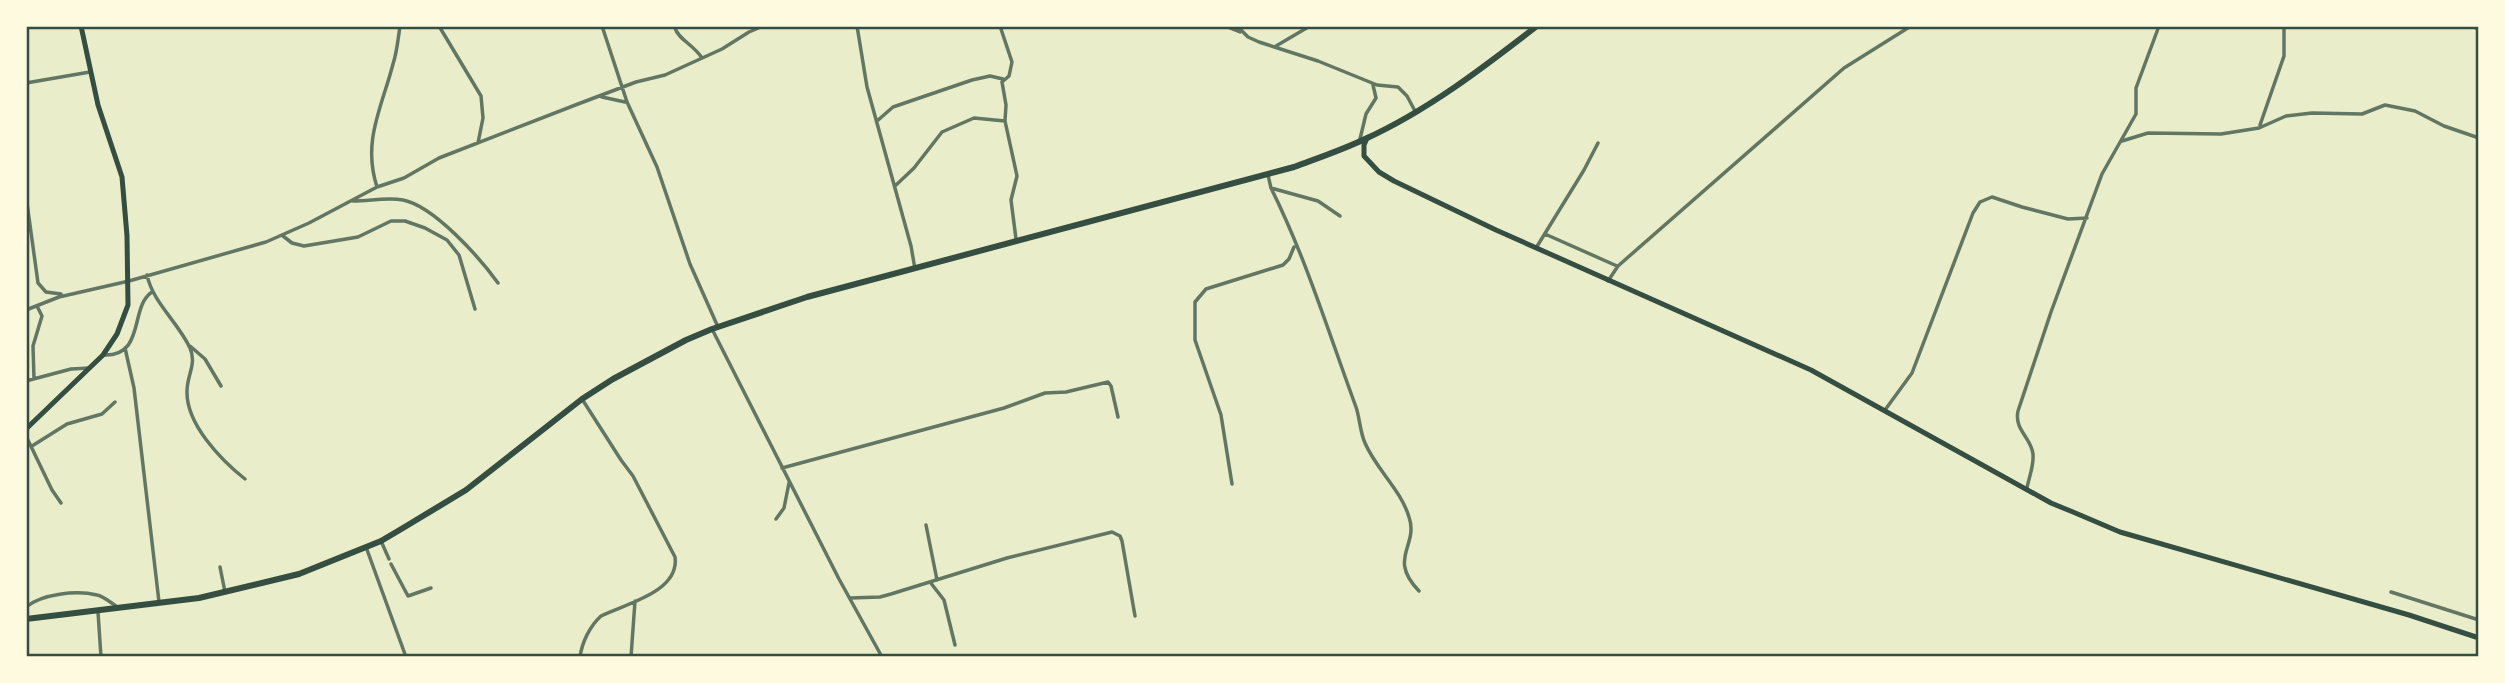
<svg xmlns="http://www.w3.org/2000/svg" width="2505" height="683" viewBox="0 0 2505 683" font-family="'Fira Sans Condensed',sans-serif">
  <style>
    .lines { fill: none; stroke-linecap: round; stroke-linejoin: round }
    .minor { stroke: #617663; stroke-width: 3.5 }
    .secondary { stroke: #344e41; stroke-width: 5 }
    .primary { stroke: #344e41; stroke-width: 5 }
    .trunk { stroke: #344e41; stroke-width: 6 }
    .neatline { fill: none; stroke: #344e41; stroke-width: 2.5 }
  </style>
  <rect width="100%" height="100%" fill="#e9edc9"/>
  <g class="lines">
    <path class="minor" d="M439,26L481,96L483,118L478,143
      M602,26L627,102L657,167L690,264L718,327
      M857,26L867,87L911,246L915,269
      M1000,26L1012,62L1009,76L1002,82L1006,105L1005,121L1017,176L1011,200L1016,239
      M1225,26L1240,32
      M1237,26L1248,37L1259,42L1318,61L1377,85L1398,87L1407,96L1415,111
      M2471,26L2479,29
      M675,28C678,39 694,45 702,58
      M1276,46L1310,26
      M26,83L90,72
      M602,97L625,102
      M877,121L893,107L972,80L990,76L1003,79
      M2260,125L2284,56V26
      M1360,139L1366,114L1376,98L1373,85
      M2122,141L2148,133L2221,134L2259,128L2286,116L2312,113L2362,114L2385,105L2415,111L2444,126L2479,138
      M1268,175L1271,188C1306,258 1329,334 1356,407C1360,419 1360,432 1365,443C1376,469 1401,490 1409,517C1419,546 1387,558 1419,591
      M895,186L914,168L942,132L974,118L1005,121
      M377,187C362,141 382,107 393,64C397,52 398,39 400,26
      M1271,188L1318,201L1340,216
      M26,196L38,283L46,292L61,294
      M353,201C370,201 387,197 403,200C434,206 480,258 498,283
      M1545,234L1617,266
      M283,236L292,243L304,246L358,237L391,221H405L425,228L447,240L459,255L475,309
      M1536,248L1584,170L1598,143
      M147,275C153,303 178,322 190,348C197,364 187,375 187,391C186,424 221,460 245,479
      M1608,281L1618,266L1844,68L1911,26
      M26,310L59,297L129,281L266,242L309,223L377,187L404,178L439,158L578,104L636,82L665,75L722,49L749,32L763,26
      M712,329L839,579L882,657
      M190,346L205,359L221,386
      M125,348L134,388L159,602
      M103,355C146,357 129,307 152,292
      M34,379L33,346L42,316L37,306
      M26,381L71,369L90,368
      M1885,410L1912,373L1973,213L1980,202L1992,197L2022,207L2068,219L2087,218
      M26,436L52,490L61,503
      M32,446L67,424L102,414L115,402
      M782,468L1004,408L1045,393L1066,392L1108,382L1111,386L1118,417
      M1232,484L1221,415L1195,340V302L1206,289L1283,265L1289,259L1294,247
      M2027,488C2029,477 2034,466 2033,454C2031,437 2014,430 2018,411L2051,312L2102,174L2136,114V88L2159,26
      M776,519L784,508L789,483
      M926,525L937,580
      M381,541L389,559
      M366,547L406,657
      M391,564L408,596L431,588
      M220,567L225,592
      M930,582L944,600L955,645
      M2391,592L2479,620
      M850,598L880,597L891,594L1007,558L1112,532L1120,536L1122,541L1135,616
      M26,607C42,594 76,590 97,595C103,596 110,602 116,606
      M98,612L101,657
      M580,657C582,642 590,626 601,616C625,604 680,592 675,557L633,476L621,460L582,399
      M631,657L635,601"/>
    <path class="secondary" d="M26,429L103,355L117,334L128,305L127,236L122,177L98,105L81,26"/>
    <path class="primary" d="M1367,138L1364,145V156L1379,172L1394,181L1496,230L1811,370L2051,503L2073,512L2120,532L2409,615L2479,638"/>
    <path class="trunk" d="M26,619L199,598L299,574L381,541L403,528L466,490L582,399L613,379L686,340L712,329L807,297L1294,167C1318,158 1342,150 1365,139C1427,111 1484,67 1537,26"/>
  </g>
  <rect width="2505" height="683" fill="none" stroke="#fefae0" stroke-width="56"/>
  <rect x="28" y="28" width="2449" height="627" class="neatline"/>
</svg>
